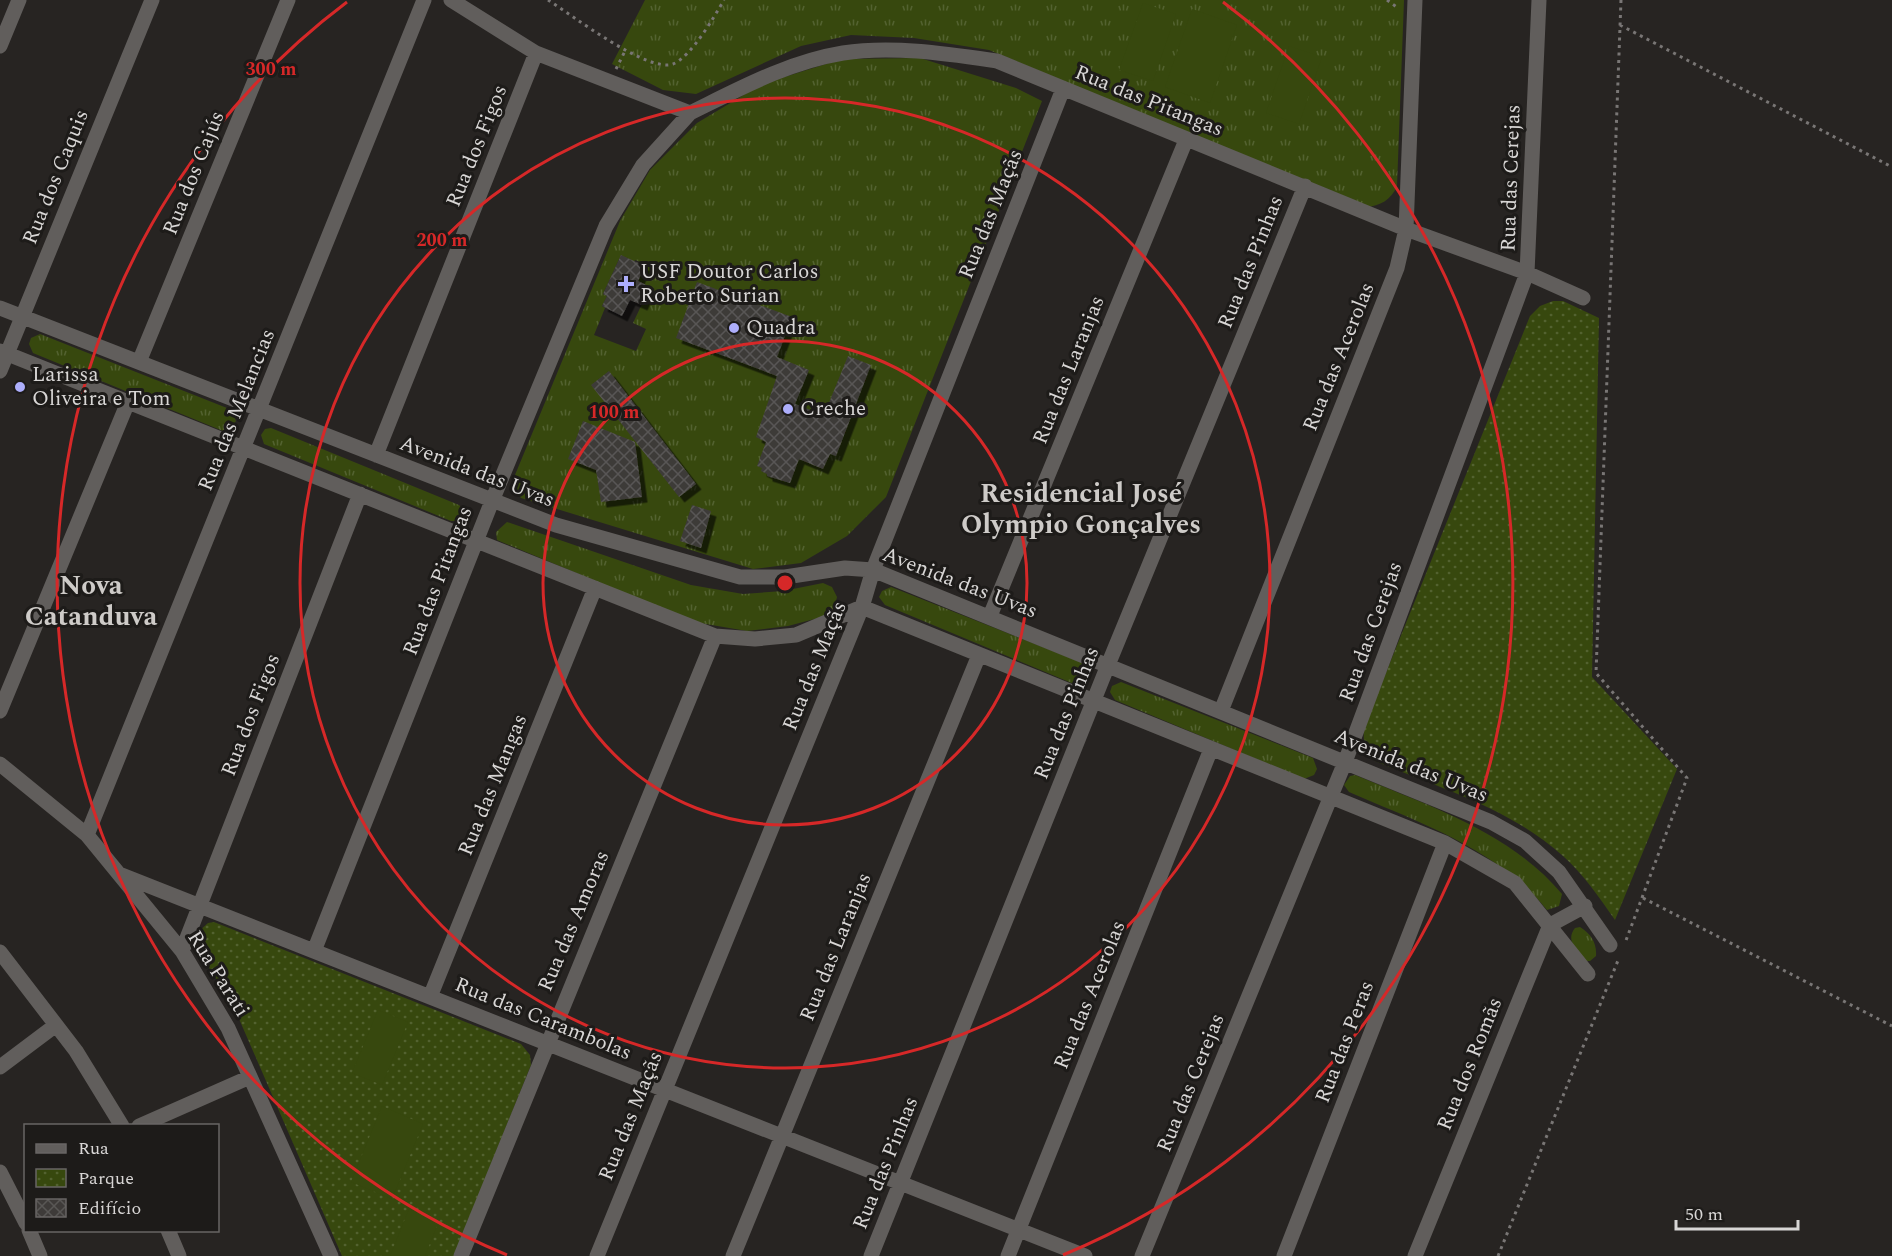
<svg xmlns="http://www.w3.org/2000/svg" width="1892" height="1256" viewBox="0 0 1892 1256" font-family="Spectral,serif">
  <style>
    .grass { fill: url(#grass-tufts); fill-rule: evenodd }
    .park { fill: url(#park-dots) }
    .pitch { fill: #37480e }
    .building { fill: url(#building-cross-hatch); filter: url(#shadow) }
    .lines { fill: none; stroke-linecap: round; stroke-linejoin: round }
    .path { stroke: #797675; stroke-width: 3; stroke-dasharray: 3 4.5; stroke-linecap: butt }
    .minor { stroke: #615e5c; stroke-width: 15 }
    .ring { fill: none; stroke: #d62828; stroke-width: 3 }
    .poi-dot { fill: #adaefb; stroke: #1d1b19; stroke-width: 2 }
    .labels { text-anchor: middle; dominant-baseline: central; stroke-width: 6; stroke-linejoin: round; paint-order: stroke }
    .street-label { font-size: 21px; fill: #d8d6d5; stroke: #1d1b19 }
    .poi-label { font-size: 21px; fill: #d8d6d5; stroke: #1d1b19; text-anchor: start }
    .district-label { font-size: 27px; font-weight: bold; fill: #cecbc8; stroke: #1d1b19 }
    .centre { fill: #d62828; stroke: #1d1b19; stroke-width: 3 }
    .ring-label { font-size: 18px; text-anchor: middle; font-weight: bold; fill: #d62828; stroke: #1d1b19; stroke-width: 6; stroke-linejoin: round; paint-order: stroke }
  </style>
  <defs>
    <pattern id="grass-tufts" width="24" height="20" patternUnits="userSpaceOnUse" patternTransform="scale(1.5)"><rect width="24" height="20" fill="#37480e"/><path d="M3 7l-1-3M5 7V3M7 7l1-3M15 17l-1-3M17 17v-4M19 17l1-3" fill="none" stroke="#536230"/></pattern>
    <pattern id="park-dots" width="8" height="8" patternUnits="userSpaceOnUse" patternTransform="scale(1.5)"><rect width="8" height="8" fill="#37480e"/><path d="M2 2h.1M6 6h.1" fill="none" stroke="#536230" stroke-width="1.8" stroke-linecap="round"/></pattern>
    <pattern id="building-cross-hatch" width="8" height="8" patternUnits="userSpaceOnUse" patternTransform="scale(1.5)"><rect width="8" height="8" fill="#3e3b39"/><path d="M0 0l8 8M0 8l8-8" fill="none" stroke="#595755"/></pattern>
    <filter id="shadow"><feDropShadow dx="5.5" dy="5.5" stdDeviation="0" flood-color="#0009"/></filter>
  </defs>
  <rect width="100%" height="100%" fill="#272422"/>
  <path class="grass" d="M645,0H1404L1397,186C1391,200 1380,206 1366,207L989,50L914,38L851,35L801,46L696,94L663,90L612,64Z
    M920,58L1016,88L1042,101L886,497L847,536L801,563L753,569L521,498L514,489L515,475L620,221L650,170L697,123L762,84L842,59ZM621,255L632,267L635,260L646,264L638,281L650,287L633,323L646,329L636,351L594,335L605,308L602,306L607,296L603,294Z
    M40,334L232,410L236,421L232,427L223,431L33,353L29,344L31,338Z
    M271,428L459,505L464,510V517L458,521H451L264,444L261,435L265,429Z
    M507,522L691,585L743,594L783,591L823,583L832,587L837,597L834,609L822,617L788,626L747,631L694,622L497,540L496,532Z
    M891,587L1083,663L1087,674L1084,680L1074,684L885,605L879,597L882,591Z
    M1121,682L1313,758L1317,769L1314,775L1304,779L1115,700L1110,692L1112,686Z
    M1355,775C1429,806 1510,832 1562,894L1559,906L1547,910C1496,848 1420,823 1349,792L1344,785L1350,776Z
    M1580,927C1591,934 1597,943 1596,956L1590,961H1585C1577,950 1565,941 1575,928Z"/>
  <path class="park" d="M1553,301H1563L1599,318L1592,677L1677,769L1615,920C1599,897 1584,875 1563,856C1512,809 1437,787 1375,761C1364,751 1363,741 1364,727L1530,316L1540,306Z
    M214,922L521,1044L530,1055L531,1065L454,1256H342L233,1005L199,952L196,942L198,932L208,923Z"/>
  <path class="pitch" d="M1143,3L1176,14L1153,81L1119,70Z
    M1192,9L1237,25L1210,103L1165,87Z
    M1289,46L1322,57L1299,124L1266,113Z
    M378,1010L408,1022L382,1085L352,1073Z
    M382,1106L423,1124L392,1199L351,1182Z
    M409,1209L439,1221L425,1256H390Z"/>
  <path class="building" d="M621,255L645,266L638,281L650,287L642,305L630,300L622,316L602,306L607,296L603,294Z
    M697,282L792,317L777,357L809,370L795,404L824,415L848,356L871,365L836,456L830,454L823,469L799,459L790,483L767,476V474L761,471L762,468L757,466L766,442L756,437L777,376L676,338Z
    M609,371L696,484L679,497L591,385Z
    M583,421L635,442L642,497L601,502L596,470L568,459Z
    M692,505L711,511L701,548L680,541Z"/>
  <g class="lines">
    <path class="path" d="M548,0C572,15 647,73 673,64C691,57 714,17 724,0
      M1387,0L1398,8
      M1621,0L1596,673L1687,778L1625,943
      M1620,25L1892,167
      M616,69L626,49
      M1643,898L1892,1026
      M1498,1256L1619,958"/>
    <path class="minor" d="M451,0L536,53L690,113C739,89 788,62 843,53C892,45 949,54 997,61L1406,229L1527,273L1583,298
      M0,46L19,0
      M0,308L556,525L740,577H785L845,568L873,570L1491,822L1525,841L1559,872L1610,945
      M0,351L715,636L755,639L796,635L862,607L1445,843L1515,883L1588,974
      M139,362L288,0
      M0,371L152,0
      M376,455L536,53
      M990,616L1186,140
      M0,711L128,402
      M1221,711L1397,268L1406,229L1415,0
      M0,764L87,835L182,951L228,1028L331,1256
      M87,835L424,0
      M119,874L1085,1256
      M182,951L360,494
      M314,951L492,501L606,226L643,165L690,113
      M0,952L76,1051L122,1126
      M430,997L595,588
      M0,1067L56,1025
      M139,1126L250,1077
      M0,1172L26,1223
      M29,1230L40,1256
      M168,1230L179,1256
      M461,1256L715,636
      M597,1256L862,607L873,570L1063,89
      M733,1256L979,655
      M871,1256L1108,665L1305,186
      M1008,1256L1211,749
      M1142,1256L1345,762L1527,273L1539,0
      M1284,1256L1445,843
      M1415,1256L1550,925L1585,906"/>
  </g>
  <g class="ring">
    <circle cx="785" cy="583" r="242"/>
    <circle cx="785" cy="583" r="485"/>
    <path d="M507 1255A727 727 0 0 1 347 2M1223 2A727 727 0 0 1 1063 1255"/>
  </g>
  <g class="poi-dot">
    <path d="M623 275h6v6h6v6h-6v6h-6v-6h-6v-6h6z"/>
    <circle cx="734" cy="328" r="6"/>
    <circle cx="20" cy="387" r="6"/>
    <circle cx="788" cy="409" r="6"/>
  </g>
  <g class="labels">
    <g class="street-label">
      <text transform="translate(1149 101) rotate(22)">Rua das Pitangas</text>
      <text transform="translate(477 146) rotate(-68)">Rua dos Figos</text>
      <text transform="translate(194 173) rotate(-68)">Rua dos Cajús</text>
      <text transform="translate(56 177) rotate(-68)">Rua dos Caquis</text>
      <text transform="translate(1511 178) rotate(-88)">Rua das Cerejas</text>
      <text transform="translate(991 214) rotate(-68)">Rua das Maçãs</text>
      <text transform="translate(1251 262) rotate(-68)">Rua das Pinhas</text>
      <text transform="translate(1339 357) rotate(-68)">Rua das Acerolas</text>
      <text transform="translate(1069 370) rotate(-68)">Rua das Laranjas</text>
      <text transform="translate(237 410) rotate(-68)">Rua das Melancias</text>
      <text transform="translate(477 472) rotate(21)">Avenida das Uvas</text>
      <text transform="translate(438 581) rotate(-69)">Rua das Pitangas</text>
      <text transform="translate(960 583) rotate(21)">Avenida das Uvas</text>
      <text transform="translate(1371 632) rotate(-70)">Rua das Cerejas</text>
      <text transform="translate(815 666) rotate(-68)">Rua das Maçãs</text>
      <text transform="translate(1067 713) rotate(-68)">Rua das Pinhas</text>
      <text transform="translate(251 715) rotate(-69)">Rua dos Figos</text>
      <text transform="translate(1411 766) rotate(22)">Avenida das Uvas</text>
      <text transform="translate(493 785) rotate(-68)">Rua das Mangas</text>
      <text transform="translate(574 921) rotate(-67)">Rua das Amoras</text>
      <text transform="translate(836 947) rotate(-68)">Rua das Laranjas</text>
      <text transform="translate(218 974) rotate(58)">Rua Parati</text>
      <text transform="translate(1090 995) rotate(-68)">Rua das Acerolas</text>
      <text transform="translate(543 1019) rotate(22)">Rua das Carambolas</text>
      <text transform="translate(1345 1042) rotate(-69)">Rua das Peras</text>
      <text transform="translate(1470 1064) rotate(-68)">Rua dos Romãs</text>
      <text transform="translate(1191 1083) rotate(-68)">Rua das Cerejas</text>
      <text transform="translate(631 1116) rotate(-68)">Rua das Maçãs</text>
      <text transform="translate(886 1163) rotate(-68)">Rua das Pinhas</text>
    </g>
    <g class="poi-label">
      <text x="640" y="272">USF Doutor Carlos<tspan x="640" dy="24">Roberto Surian</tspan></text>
      <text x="746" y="328">Quadra</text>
      <text x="32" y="375">Larissa<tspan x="32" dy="24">Oliveira e Tom</tspan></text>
      <text x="800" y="409">Creche</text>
    </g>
    <g class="district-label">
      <text x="1081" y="494">Residencial José<tspan x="1081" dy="31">Olympio Gonçalves</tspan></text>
      <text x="91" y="586">Nova<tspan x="91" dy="31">Catanduva</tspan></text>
    </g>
  </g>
  <circle cx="785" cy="583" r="9" class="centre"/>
  <g class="ring-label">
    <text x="271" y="75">300 m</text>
    <text x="442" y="246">200 m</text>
    <text x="614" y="418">100 m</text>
  </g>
  <rect x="24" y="1124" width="195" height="108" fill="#1d1b19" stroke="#686664" stroke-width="1.5"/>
  <rect x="36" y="1144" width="30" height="9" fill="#615e5c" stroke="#686664" stroke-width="1.5"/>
  <text x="78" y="1154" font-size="18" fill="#d8d6d5">Rua</text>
  <rect x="36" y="1169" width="30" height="18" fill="url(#park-dots)" stroke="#686664" stroke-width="1.5"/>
  <text x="78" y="1184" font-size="18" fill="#d8d6d5">Parque</text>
  <rect x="36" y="1199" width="30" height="18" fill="url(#building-cross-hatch)" stroke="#686664" stroke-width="1.5"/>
  <text x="78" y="1214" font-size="18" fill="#d8d6d5">Edifício</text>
  <path d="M1676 1220v9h122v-9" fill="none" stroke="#d8d6d5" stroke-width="3"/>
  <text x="1685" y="1220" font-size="18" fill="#d8d6d5" stroke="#1d1b19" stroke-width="4.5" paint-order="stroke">50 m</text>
</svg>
